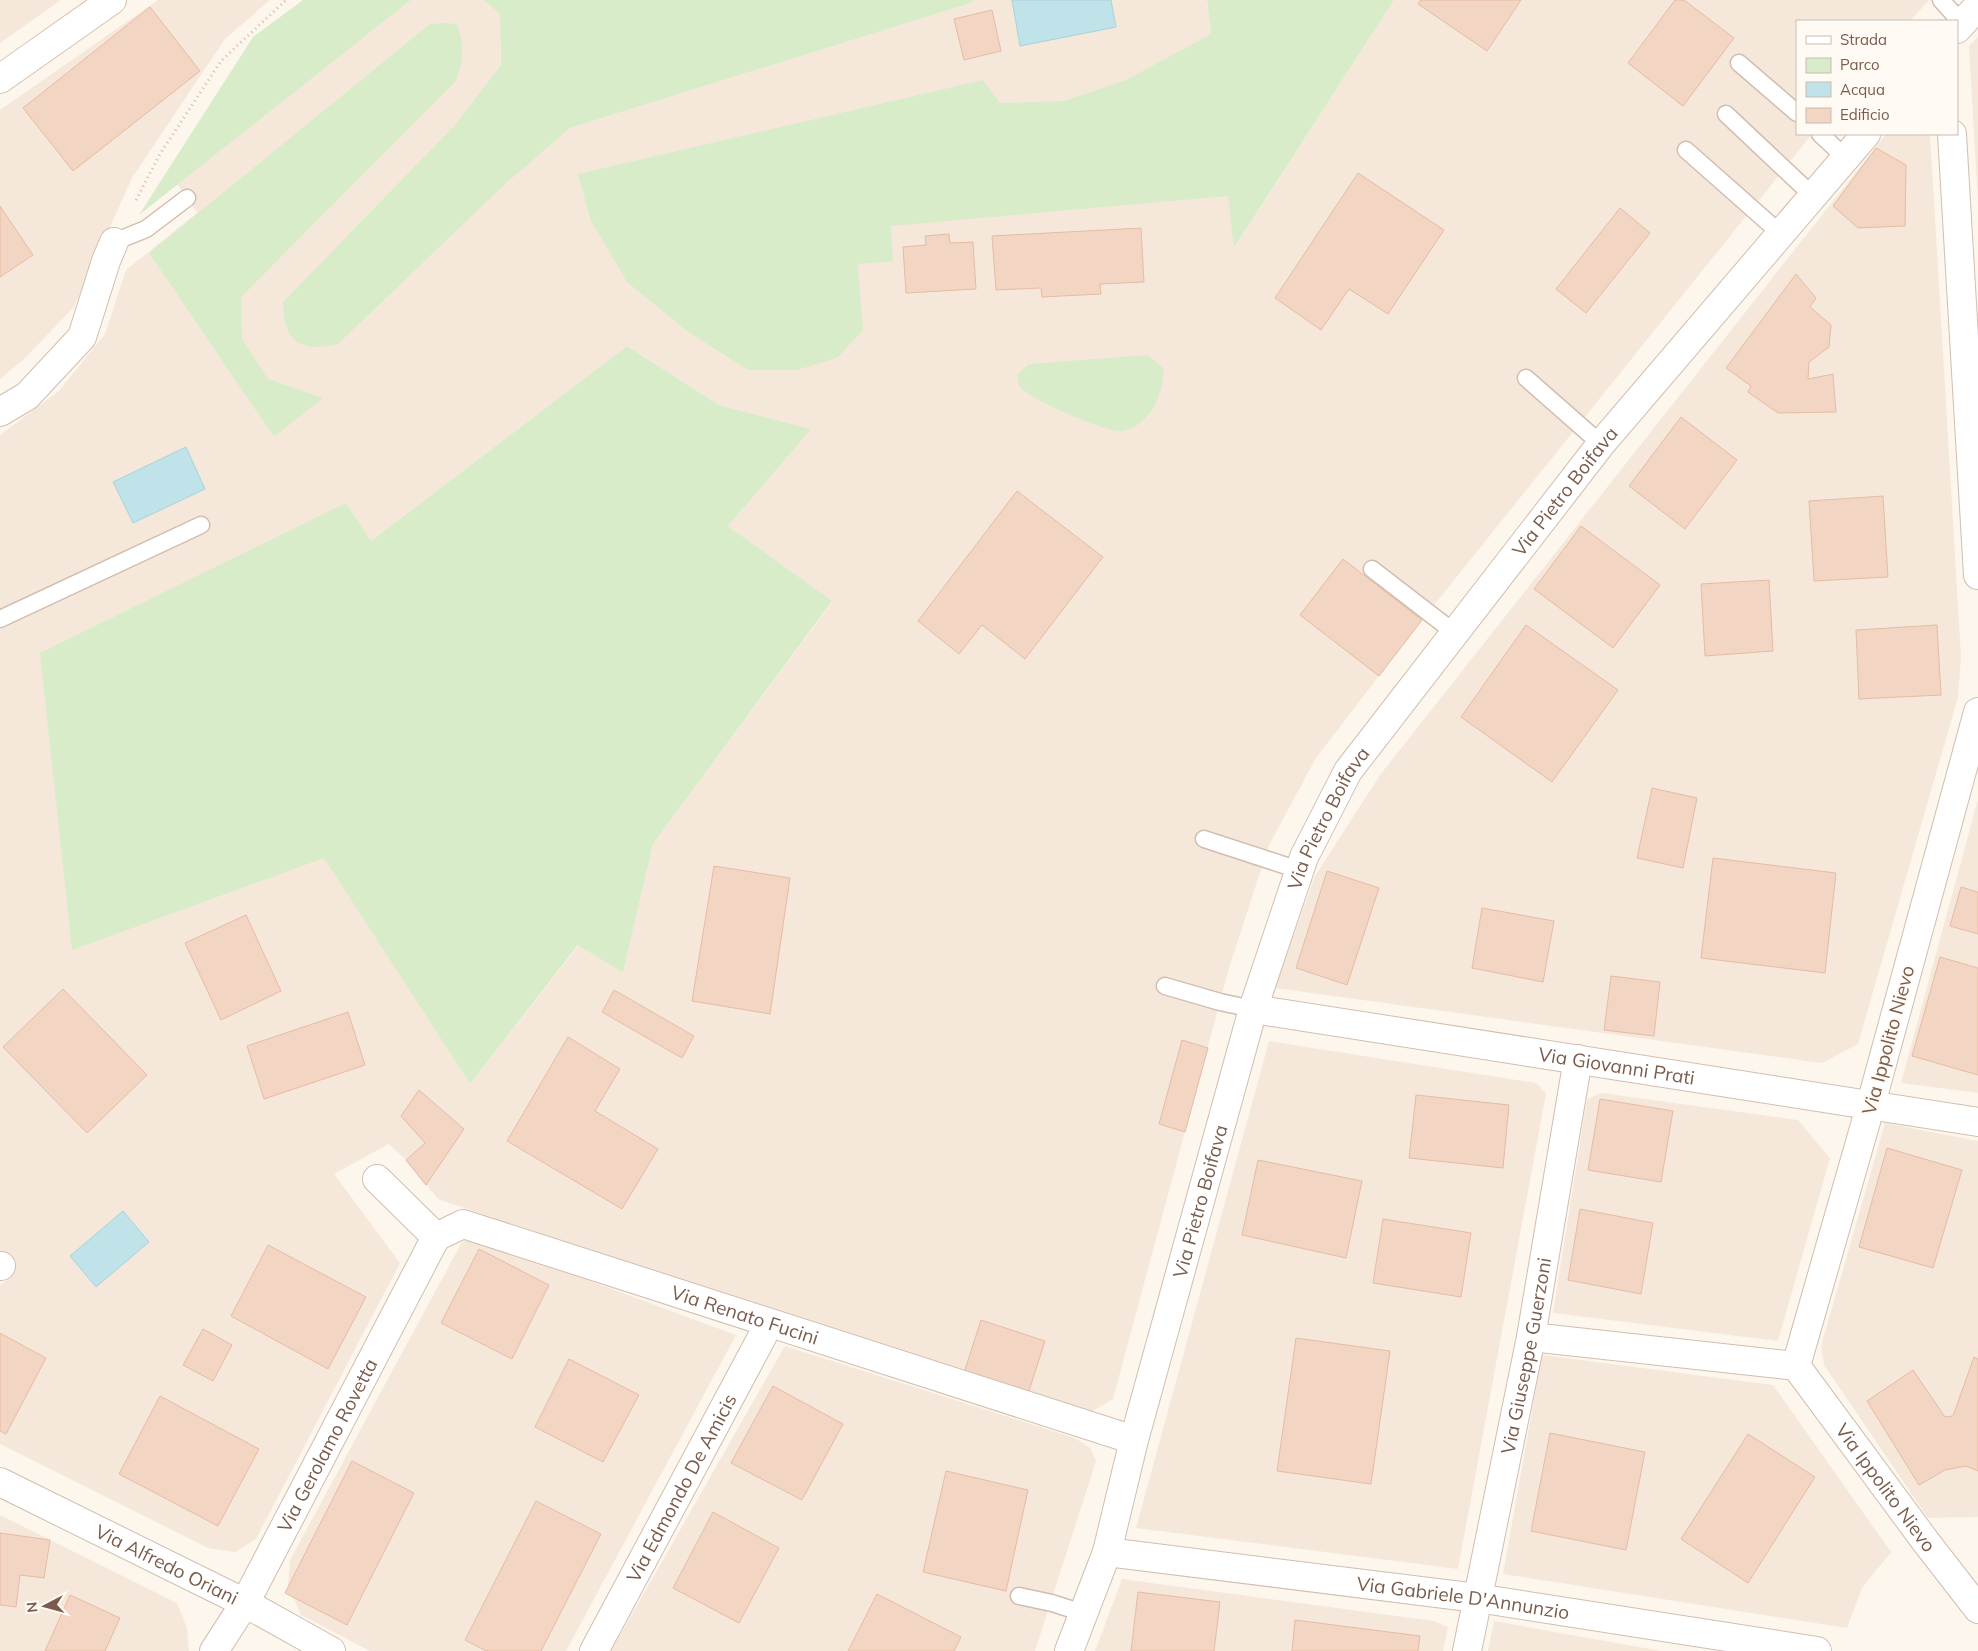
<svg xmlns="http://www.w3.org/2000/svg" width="1978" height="1651" viewBox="0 0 1978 1651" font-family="Mulish,sans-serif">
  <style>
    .residential { fill: #f5e8da; fill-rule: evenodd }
    .green { fill: #d8ecc9 }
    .water { fill: #bfe3e8; stroke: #a5d3da }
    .building { fill: #f3d5c3; stroke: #e6bba3 }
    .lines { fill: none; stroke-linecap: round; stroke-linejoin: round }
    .lane-casing { stroke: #d1beb0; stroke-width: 19 }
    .street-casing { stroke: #d1beb0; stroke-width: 30 }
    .secondary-casing { stroke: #d6c0b0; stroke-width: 30 }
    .path { stroke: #d9b8a5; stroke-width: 3; stroke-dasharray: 1 4; stroke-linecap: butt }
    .lane { stroke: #fff; stroke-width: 16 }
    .street { stroke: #fff; stroke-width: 28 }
    .secondary { stroke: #fff; stroke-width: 28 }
    .labels { text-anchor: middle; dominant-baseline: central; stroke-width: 4; stroke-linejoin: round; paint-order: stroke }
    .street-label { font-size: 19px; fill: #7a5c4d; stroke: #fffaf3 }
  </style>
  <rect width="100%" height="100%" fill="#fdf6ec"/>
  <path class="residential" d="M0,0H61L0,43Z
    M158,0H270L225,39L132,178L74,307L25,358L0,379V110Z
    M411,0H483L500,14L501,65L453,127L504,184L570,128L968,4L975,0H1207L1235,247L1394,0H1929L1910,21H1797V134H1812L1422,620L1316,758L1269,845L1229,968L1113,1399L1093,1411L1072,1412L438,1199L406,1160L389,1144L334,1174L400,1263L256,1539L235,1552L208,1548L0,1444V1285L13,1275L0,1258V435L59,391L105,334L126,270L197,213L177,184ZM627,346L719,405L810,429L728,526L832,602L653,844L623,973L579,945L470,1084L324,857L346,503L371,541Z
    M1978,37V203L1969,46Z
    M1886,134H1930L1961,657L1958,697L1858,1044L1822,1063L1275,988L1315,876L1380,775Z
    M1978,799V1093L1901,1083Z
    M1269,1041L1536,1083L1546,1094L1458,1569L1136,1528Z
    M1602,1093L1798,1120L1830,1158L1778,1341L1553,1313L1587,1099Z
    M1885,1123L1978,1141V1517L1928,1518L1824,1365L1821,1346Z
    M477,1239L736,1335L566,1651H370L301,1615L288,1586L290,1560L462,1242Z
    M785,1346L1075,1438L1090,1448L1096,1461L1035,1651H611Z
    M1542,1355L1773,1385L1891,1552L1862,1588L1847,1628L1503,1574Z
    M0,1515L177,1603L187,1628L189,1651H0Z
    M1122,1579L1434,1621L1448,1627L1443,1651H1095Z
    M1494,1621L1661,1651H1488Z"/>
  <path class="green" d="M303,0H411L139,215L253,37Z
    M483,0H975L968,4L570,128L504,185L338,344C300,353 283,341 283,302L453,127L501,65L500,14Z
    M1207,0H1394L1234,248L1228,196L891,226L893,261L858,264L863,330L837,358L797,370H748L687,331L627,282L591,221L578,174L983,80L1000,103L1064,101L1126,80L1211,34Z
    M444,23L457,24C464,45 464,60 456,81L241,297L242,339L268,379L323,398L274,437L149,253L430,24Z
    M627,346L719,405L811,429L728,526L832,601L653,844L623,973L578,945L470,1084L324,858L72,950L40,653L346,503L371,541Z
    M1148,355L1164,369C1163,394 1151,426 1122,431C1107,433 1029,399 1020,387C1018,384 1018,378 1017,375L1029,364Z"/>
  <path class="water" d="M1012,0H1111L1116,27L1020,46Z
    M186,447L205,489L133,523L113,482Z
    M123,1211L149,1242L96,1287L70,1256Z"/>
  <path class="building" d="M1421,0H1521L1487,51L1418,4Z
    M1675,0H1684L1734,38L1683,106L1628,63Z
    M150,7L200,71L73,171L23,108Z
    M992,10L1001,51L964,60L954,19Z
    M1876,148L1906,165L1905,226L1858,228L1833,206Z
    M1358,173L1444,230L1388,314L1349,289L1321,330L1275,298Z
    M0,206L33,255L0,277Z
    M1620,208L1650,233L1586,313L1556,289Z
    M1141,228L1144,282L1100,284L1101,294L1042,297L1041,288L996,290L992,236Z
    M949,234L950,243L973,242L976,289L906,293L903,247L926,245L925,236Z
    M1796,274L1816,298L1810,307L1831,325L1829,347L1809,362L1808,379L1833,374L1836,412L1778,413L1748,392L1751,386L1726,368Z
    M1681,417L1737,460L1685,529L1629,486Z
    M1017,491L1103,557L1025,659L982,625L959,654L918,621Z
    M1883,496L1888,577L1814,581L1809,501Z
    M1581,526L1660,585L1613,648L1534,589Z
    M1343,559L1422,620L1379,676L1300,615Z
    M1769,580L1773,651L1705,656L1701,584Z
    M1526,625L1618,690L1552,782L1461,717Z
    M1937,625L1941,695L1859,699L1856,630Z
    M1652,788L1697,798L1683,868L1637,858Z
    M1713,858L1836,873L1825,973L1701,958Z
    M714,866L790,878L770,1014L692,1001Z
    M1327,871L1379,888L1347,985L1296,968Z
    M1961,887L1978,892V934L1950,926Z
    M1482,908L1554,921L1543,982L1472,968Z
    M246,915L281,991L221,1020L185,943Z
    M1940,957L1978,968V1075L1912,1056Z
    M1611,976L1660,982L1654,1036L1604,1030Z
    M63,989L147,1075L87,1133L3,1047Z
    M614,990L694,1036L682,1058L602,1012Z
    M348,1012L365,1065L264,1099L247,1046Z
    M568,1037L620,1069L595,1111L658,1149L622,1209L507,1141Z
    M1182,1040L1208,1048L1185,1132L1159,1124Z
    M419,1090L464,1129L426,1185L406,1160L425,1143L401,1116Z
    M1416,1095L1509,1105L1503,1168L1409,1158Z
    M1600,1099L1673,1111L1661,1182L1588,1170Z
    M1887,1148L1962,1170L1933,1268L1859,1247Z
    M1258,1160L1362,1181L1346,1258L1242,1235Z
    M1580,1209L1653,1223L1641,1294L1568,1280Z
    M1383,1219L1471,1233L1461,1297L1373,1283Z
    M268,1245L366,1297L328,1369L231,1316Z
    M479,1249L549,1285L512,1359L441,1323Z
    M981,1320L1045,1341L1027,1397L963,1376Z
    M203,1329L232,1345L213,1381L183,1365Z
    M0,1333L46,1358L6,1434L0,1431Z
    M1296,1338L1390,1351L1371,1484L1277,1471Z
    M1974,1357L1978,1359V1471L1966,1466L1945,1470L1919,1485L1867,1401L1913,1370L1945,1417L1953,1416Z
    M569,1359L639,1395L603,1462L535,1427Z
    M773,1386L843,1424L802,1500L731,1463Z
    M160,1396L259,1449L218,1526L119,1474Z
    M1550,1433L1645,1452L1626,1550L1531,1531Z
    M1748,1434L1815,1477L1748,1583L1681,1539Z
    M352,1461L414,1493L347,1625L285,1593Z
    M946,1471L1028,1490L1006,1591L923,1572Z
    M536,1501L601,1534L541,1651H486L465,1640Z
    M713,1512L779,1548L739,1623L673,1588Z
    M0,1533L50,1540L44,1578L20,1575L16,1607L0,1605Z
    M1138,1592L1220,1602L1214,1651H1131Z
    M877,1594L961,1637L954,1651H848Z
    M70,1595L120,1618L105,1651H45Z
    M1295,1620L1420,1636L1418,1651H1292Z"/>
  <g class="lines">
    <g class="lane-casing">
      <path id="lane" d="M1941,0L1962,23
        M1739,63L1797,113
        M1726,114L1813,196
        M1820,134L1846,158
        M1686,150L1781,234
        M114,242L146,229L187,198
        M1526,378L1601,444
        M1372,569L1455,633
        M0,619L201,525
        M1204,839L1299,870
        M1165,986L1220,1002L1253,1009
        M1019,1596L1052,1603L1083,1613"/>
    </g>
    <g class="street-casing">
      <g id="street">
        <path d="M1957,29L1978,6"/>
        <path d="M1952,134L1978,575"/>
        <path d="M0,412L27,396L82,337L106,261L114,242"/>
        <path id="s1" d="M1978,712L1871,1104L1796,1366L1926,1542L1978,1609"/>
        <path id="s2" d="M1253,1009L1978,1122"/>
        <path id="s3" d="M377,1179L436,1237L463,1224L1134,1440"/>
        <path d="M0,1266H1"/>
        <path d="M1531,1337L1796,1366"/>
        <path id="s4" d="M0,1482L245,1603L331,1651"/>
        <path id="s5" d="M1107,1552L1477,1598L1817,1651"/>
        <path id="s6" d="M214,1651L245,1603L436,1237"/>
        <path id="s7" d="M594,1651L769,1324"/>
        <path id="s8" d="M1069,1651L1107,1552L1134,1440L1253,1009L1304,857L1348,771L1601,444L1866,134"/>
        <path id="s9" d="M1467,1651L1531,1337L1578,1059"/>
      </g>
    </g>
    <g class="secondary-casing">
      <path id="secondary" d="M0,79L112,0"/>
    </g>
    <path class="path" d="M136,200L160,154L221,61L286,0"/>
    <use href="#lane" class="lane"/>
    <use href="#street" class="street"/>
    <use href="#secondary" class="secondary"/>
  </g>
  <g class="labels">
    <g class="street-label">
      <text stroke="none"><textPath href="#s8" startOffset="1279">Via Pietro Boifava</textPath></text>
      <text stroke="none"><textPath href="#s8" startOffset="874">Via Pietro Boifava</textPath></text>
      <text transform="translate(1888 1040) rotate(-75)">Via Ippolito Nievo</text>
      <text stroke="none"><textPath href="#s2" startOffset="368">Via Giovanni Prati</textPath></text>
      <text stroke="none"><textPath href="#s8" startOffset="469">Via Pietro Boifava</textPath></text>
      <text stroke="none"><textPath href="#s3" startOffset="409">Via Renato Fucini</textPath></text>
      <text stroke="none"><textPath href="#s9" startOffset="301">Via Giuseppe Guerzoni</textPath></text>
      <text stroke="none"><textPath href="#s6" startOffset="235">Via Gerolamo Rovetta</textPath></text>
      <text stroke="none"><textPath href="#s7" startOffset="185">Via Edmondo De Amicis</textPath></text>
      <text stroke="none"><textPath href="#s1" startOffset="830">Via Ippolito Nievo</textPath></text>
      <text stroke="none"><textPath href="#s4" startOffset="186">Via Alfredo Oriani</textPath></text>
      <text stroke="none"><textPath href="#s5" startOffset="359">Via Gabriele D'Annunzio</textPath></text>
    </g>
  </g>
  <rect x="1796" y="20" width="162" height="115" fill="#fffaf3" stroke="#cabbb1"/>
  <rect x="1806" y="36" width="25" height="8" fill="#ffffff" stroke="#cabbb1"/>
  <text x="1840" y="45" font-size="15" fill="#7a5c4d">Strada</text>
  <rect x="1806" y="58" width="25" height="15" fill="#d8ecc9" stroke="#cabbb1"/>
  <text x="1840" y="70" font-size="15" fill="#7a5c4d">Parco</text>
  <rect x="1806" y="82" width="25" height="15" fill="#bfe3e8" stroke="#cabbb1"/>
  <text x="1840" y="95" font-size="15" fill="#7a5c4d">Acqua</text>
  <rect x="1806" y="108" width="25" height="15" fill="#f3d5c3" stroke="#cabbb1"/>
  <text x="1840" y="120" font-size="15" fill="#7a5c4d">Edificio</text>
  <g transform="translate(45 1606) rotate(264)" stroke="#fffaf3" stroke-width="4" paint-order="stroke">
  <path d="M0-4L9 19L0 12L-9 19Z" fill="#7a5c4d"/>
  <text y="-8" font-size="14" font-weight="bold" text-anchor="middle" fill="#7a5c4d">N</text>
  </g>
</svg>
